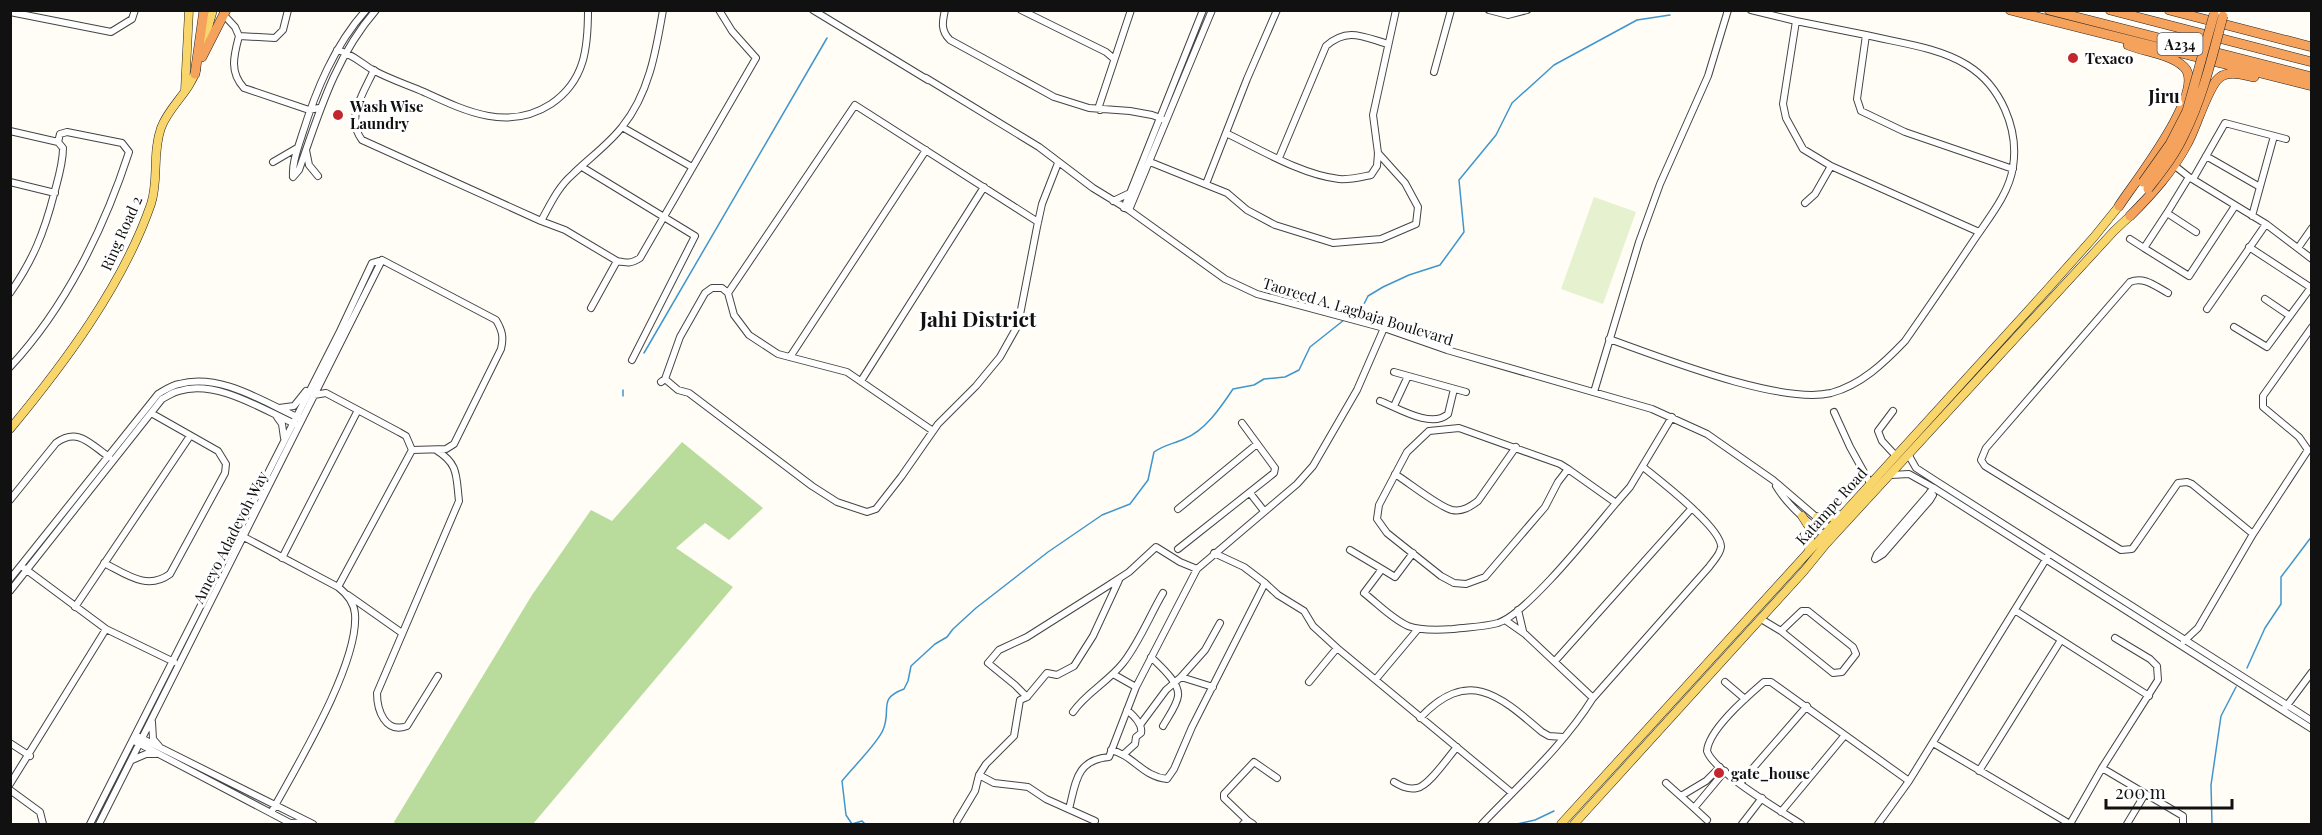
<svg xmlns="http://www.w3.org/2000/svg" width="2322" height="835" viewBox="0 0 2322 835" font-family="'Playfair Display',serif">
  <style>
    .forest { fill: #b9dc9c }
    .pitch { fill: #e6f2cf }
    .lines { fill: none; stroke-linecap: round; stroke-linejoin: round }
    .stream { stroke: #3f96cf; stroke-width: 1.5 }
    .minor-casing { stroke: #444; stroke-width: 8 }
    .major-casing { stroke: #222; stroke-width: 9 }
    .highway-casing { stroke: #222; stroke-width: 10 }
    .minor { stroke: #fff; stroke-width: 6 }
    .major { stroke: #f9d66b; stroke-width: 8 }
    .highway { stroke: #f5a25d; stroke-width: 9 }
    .highway-bridge-casing { stroke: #222; stroke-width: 10; stroke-linecap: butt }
    .highway-bridge { stroke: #f5a25d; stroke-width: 9 }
    .poi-dot { fill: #c4262e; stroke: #fff; stroke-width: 2 }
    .labels { text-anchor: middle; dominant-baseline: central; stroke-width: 6; stroke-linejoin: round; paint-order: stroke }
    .shield { fill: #fff; stroke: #585858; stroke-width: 1.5 }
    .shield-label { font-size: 14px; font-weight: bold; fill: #111 }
    .poi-label { font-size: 15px; font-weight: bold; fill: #111; stroke: #fff; text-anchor: start }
    .street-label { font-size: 15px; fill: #111; stroke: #fff }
    .quarter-label { font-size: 18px; font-weight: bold; fill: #111; stroke: #fff }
    .district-label { font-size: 21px; font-weight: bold; fill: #111; stroke: #fff }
  </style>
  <rect width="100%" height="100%" fill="#fffdf5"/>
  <path class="forest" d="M682,442L763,508L729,540L705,523L676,548L733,587L533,824H395L394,822L532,595L591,510L612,521Z"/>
  <path class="pitch" d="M1594,197L1636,212L1603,304L1561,289Z"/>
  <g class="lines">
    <path class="stream" d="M1348,317L1364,304L1368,296L1383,287L1409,275L1440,265L1464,232L1459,180L1496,135L1512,103L1554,65L1637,20L1670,15
      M644,353L827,38
      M623,390V396
      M2247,668L2265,628L2281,604V577L2312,536
      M852,824L846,815L842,781C852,768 877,744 883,730C892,709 877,699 904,689L908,681L911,666L935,644L947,637L953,629L976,608L1048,552L1102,515L1130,504L1148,480L1154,452C1164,445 1173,444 1184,439C1205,431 1221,407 1233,389L1254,385L1264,379L1285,377L1299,370L1310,347L1344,320
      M852,824L862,821L865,824
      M1517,824L1535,820L1554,811
      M2212,824L2211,785L2221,716L2236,687"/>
    <g class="minor-casing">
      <path id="minor" d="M288,10L283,30L275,38L239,36C234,55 229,72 244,88L309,110L319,108
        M813,10L928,80
        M945,10C942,23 941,31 950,40L1054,97L1089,108L1130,111L1152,115L1166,120
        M1021,10L1106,52L1113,58
        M1489,10L1508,15L1527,10
        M1751,10L1796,21
        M10,12L111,32L132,19L135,10
        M223,14L235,27L239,36
        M1866,35L1796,21L1783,104L1786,118L1803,149L1831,166L1979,232
        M337,50C351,53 361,63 373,70C389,79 408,85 424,92C465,111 508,132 551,104C585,81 588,48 588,10
        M374,70C364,92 345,118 362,140L541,221L565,230L617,261C627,263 631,264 640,258L756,58L732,31L719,10
        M1434,72L1451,10
        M926,78L1039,147L1093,188L1129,210L1225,279L1257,294L1384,328L1447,350L1652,409L1707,434L1773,480L1829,528V532
        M1100,110L1099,106L1131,10
        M622,127L692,167
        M10,131L58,142L63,148C63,164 58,179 54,194C44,233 33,260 10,293
        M1226,133C1259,149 1302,175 1339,179C1350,180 1361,177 1371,175L1377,166L1378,153L1373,115L1396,10
        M306,150L309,165L318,176
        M2206,156L2260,187
        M1279,158L1326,46C1348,27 1363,37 1388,44
        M273,162L297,148
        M1150,162L1227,193L1247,210L1275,225L1333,243L1381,239L1416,224L1418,207L1405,183L1378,153
        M2175,166L2189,177L2266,224L2312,259
        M582,167L695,236L632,360
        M293,176C292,162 298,148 302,135C316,90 334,46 366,10
        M293,177L299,170C319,113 335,57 376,10
        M2193,179L2225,123L2286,139
        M10,182L55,193
        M1206,184L1247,79L1277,10
        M1113,201L1132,192
        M1805,203L1815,194L1831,166
        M1124,208L1203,10
        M1129,210L1212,10
        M2167,213L2189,177
        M2252,216L2274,136
        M541,221C550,205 558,187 572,175C588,159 608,145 622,127C649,94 656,51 663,10
        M2196,232L2167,213L2144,248L2189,276L2235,206
        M2130,239L2144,248
        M2249,247L2310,287
        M2298,248L2312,228
        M2168,293C2155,286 2144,276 2130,282L1986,448L1981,460L1985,466L2121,550L2132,549L2135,545L2178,483L2187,482L2192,484L2253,534
        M2265,299L2290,316
        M591,308L617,261
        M2207,309L2266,224
        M2234,327L2267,347L2312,286
        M1609,339C1660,357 1780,405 1831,393C1861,385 1884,363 1905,341C1928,308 1950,276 1972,243C1987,220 2009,195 2013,167C2019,129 2001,86 1967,65C1938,47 1899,43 1866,35L1857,99L1861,111L1905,132L2013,169
        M790,357L926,150
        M10,367C65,308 104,229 129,152L122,143L67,132L60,134L58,142
        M1394,372L1466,392
        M665,379L678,390L689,393L812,486L837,502L867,512L876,509L901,477L938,424L976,386L1000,357L1018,325L1037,227L1042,204L1058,163
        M861,381L984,187
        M661,382L665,379L680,337L705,293L712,288H722L728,293
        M1594,392L1639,242L1660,184L1708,76L1728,10
        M314,395L326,393L399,432L406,436L412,450L338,587
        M1380,401C1398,408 1431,429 1448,414L1454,389
        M1394,406L1408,376
        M279,408L294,406L306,391
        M1893,411L1878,431L1882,441L1895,455
        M1834,412L1850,447L1870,483
        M277,417L282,424L284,438
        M933,431L847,372L778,354L749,335L734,315L728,293L855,105L1038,222
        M436,450C459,464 456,476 459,501L377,693C377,710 385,734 407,726L438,676
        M1908,454L1916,468L1936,481L2312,721
        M1568,469L1558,482L1545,507L1485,577L1466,584L1454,583L1441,576L1387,533L1377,519L1379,505L1407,452L1429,431L1459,428L1560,464L1568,469L1616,503L1630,487L1672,417
        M1395,474C1408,482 1439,507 1452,510C1462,512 1470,507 1478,501L1516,447
        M1891,475L1909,474L1934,488L2312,729
        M1776,486C1788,506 1806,520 1824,535H1826
        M1930,492L1933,495L1930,500L1883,554L1875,559L1877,554L1934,488
        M1250,493L1264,511
        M10,500L56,443C78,427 90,444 109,457
        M1178,509L1257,444
        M242,536L338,587C347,594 354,602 355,614C359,664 296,767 271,813
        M1178,549L1274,473L1275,468L1242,423
        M1350,550L1382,569L1364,593C1378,604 1392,619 1408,626C1421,631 1439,630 1453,629C1468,627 1484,627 1498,623C1527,614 1594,529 1616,503
        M282,558L358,410
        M104,563C126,574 147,591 170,574L225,473L226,464L218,451L151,413
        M24,568L106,629L174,662
        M1382,569L1395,577L1413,553
        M10,579L158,394C165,390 172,385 179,384C220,373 262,401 299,418
        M1265,583L1278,595L1304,611L1313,626L1337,648L1512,793
        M10,591L162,399C168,396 173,392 179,391C215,379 262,409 295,424
        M348,595L402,633
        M75,607L190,436
        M1518,610L1523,631
        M2016,611L2149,696
        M1761,619L1781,631L1833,673L1842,672L1856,654L1853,647L1808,611H1802L1781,631
        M1505,620L1525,634L1593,698
        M2184,641L2198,628L2253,534L2308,450L2299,437L2263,407V396L2312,327
        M1151,657C1160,666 1180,683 1178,696C1177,705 1168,717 1163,726
        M1555,661L1692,508
        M1113,674L1136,687
        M1181,677L1213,687
        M1376,679L1418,629
        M1309,682L1337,648
        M1725,682L1745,699
        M1027,697L1047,673L1057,675L1074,666L1093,636L1119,580
        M2285,708L2312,672
        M1073,712C1086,693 1108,682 1123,663C1139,643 1150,615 1163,593
        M1420,718C1468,667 1499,695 1542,732L1549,736L1563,737
        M152,722L153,739L159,746
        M1140,725L1166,690L1181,677L1205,650L1220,623
        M139,737L313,824
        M136,742L290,823L304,822
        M10,743L30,756
        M1933,743L2070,824
        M1111,750C1133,755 1143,777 1167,779L1174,769L1192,727L1265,583L1244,567L1214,553
        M1124,754L1135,744L1136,737L1141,733C1143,724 1133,715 1127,710
        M132,760L146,754H156
        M2102,768L2183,816V824
        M1979,771L2061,640
        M979,775L994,783L1028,787L1046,799L1095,821
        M1394,782C1401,786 1408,790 1417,788C1429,786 1448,757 1457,747
        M1666,783L1694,808L1725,771
        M1740,783L1807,706
        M10,784L106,629
        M10,790L40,812L43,824
        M1681,796L1706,781L1720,767
        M1694,808L1707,820
        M1069,809C1076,782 1076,760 1109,757L1136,687L1197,569L1297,484L1313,466L1357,390L1384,328
        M1781,812L1845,735
        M1247,820L1224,798V794L1254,762L1277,778
        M957,821L975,791L979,775L986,764L1014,736L1020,700L1027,697L1015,685L988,663L999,650L1027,637L1106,587L1129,572L1156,547L1180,562L1197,569
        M90,824L340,331L372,263L382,260L496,320C502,330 504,337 501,349L454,444L446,449L412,450
        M99,824L382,260
        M1243,824L1247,820L1253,824
        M1482,824C1520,784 1563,746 1593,698L1709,567C1713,561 1720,555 1721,547C1722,528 1659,480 1643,467
        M1742,824L1762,798
        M1801,824C1781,811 1714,772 1707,751C1709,729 1748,696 1764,682H1771L1909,781
        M1878,824L1909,781L2048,556
        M2070,824L2102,768L2158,680L2157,666L2150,659L2115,638
        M2127,824L2145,794"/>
    </g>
    <g class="major-casing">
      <path id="major" d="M201,52L213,10
        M185,90L189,10
        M10,429C64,364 123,285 151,204C159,180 152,153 161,128C169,106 190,92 196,70
        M1802,516L1811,530L1809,550
        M1817,517L1826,518L1839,515
        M1561,824L2045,292L2094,237L2119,206
        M1574,824L1804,571L1826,544L2114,231L2130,216"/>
    </g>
    <g class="highway-casing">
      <path id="highway" d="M2010,10L2312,86
        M2049,10L2312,77
        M2110,10L2312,62
        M2169,10L2312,47
        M202,57L226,10
        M195,74L204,10
        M2119,206C2133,184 2208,90 2184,67C2171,54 2145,52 2128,45
        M2130,216C2152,194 2172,172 2187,144C2196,129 2207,88 2219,78C2229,70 2243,75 2254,77"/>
    </g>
    <use href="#minor" class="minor"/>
    <use href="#major" class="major"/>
    <use href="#highway" class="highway"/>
    <g class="highway-bridge-casing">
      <path id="highway-bridge" d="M2143,182L2170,144L2187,111L2214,14
        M2148,189C2161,172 2175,155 2184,135C2203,97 2212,57 2223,16"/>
    </g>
    <use href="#highway-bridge" class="highway-bridge"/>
  </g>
  <g class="poi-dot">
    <circle cx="2073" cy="58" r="6"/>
    <circle cx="338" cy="115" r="6"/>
    <circle cx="1719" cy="773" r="6"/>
  </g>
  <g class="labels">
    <rect class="shield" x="2157.5" y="33" width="45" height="22" rx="4.5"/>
    <g class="shield-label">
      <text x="2180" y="44">A234</text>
    </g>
    <g class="poi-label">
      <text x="2085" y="58">Texaco</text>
      <text x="350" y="106">Wash Wise<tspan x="350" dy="17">Laundry</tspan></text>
      <text x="1731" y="773">gate_house</text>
    </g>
    <g class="street-label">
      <text transform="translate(121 233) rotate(-66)">Ring Road 2</text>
      <text transform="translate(1358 311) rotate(17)">Taoreed A. Lagbaja Boulevard</text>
      <text transform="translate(1831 506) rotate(-48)">Katampe Road</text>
      <text transform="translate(230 537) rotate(-63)">Ameyo Adadevoh Way</text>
    </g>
    <g class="quarter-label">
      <text x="2164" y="96">Jiru</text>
    </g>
    <g class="district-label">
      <text x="978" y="318">Jahi District</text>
    </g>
  </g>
  <rect width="2322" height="835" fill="none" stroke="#111111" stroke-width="24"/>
  <path d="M2106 799v9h126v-9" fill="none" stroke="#111111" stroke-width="3"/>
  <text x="2115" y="799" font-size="18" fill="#111111" stroke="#ffffff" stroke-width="4.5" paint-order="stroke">200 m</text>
</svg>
